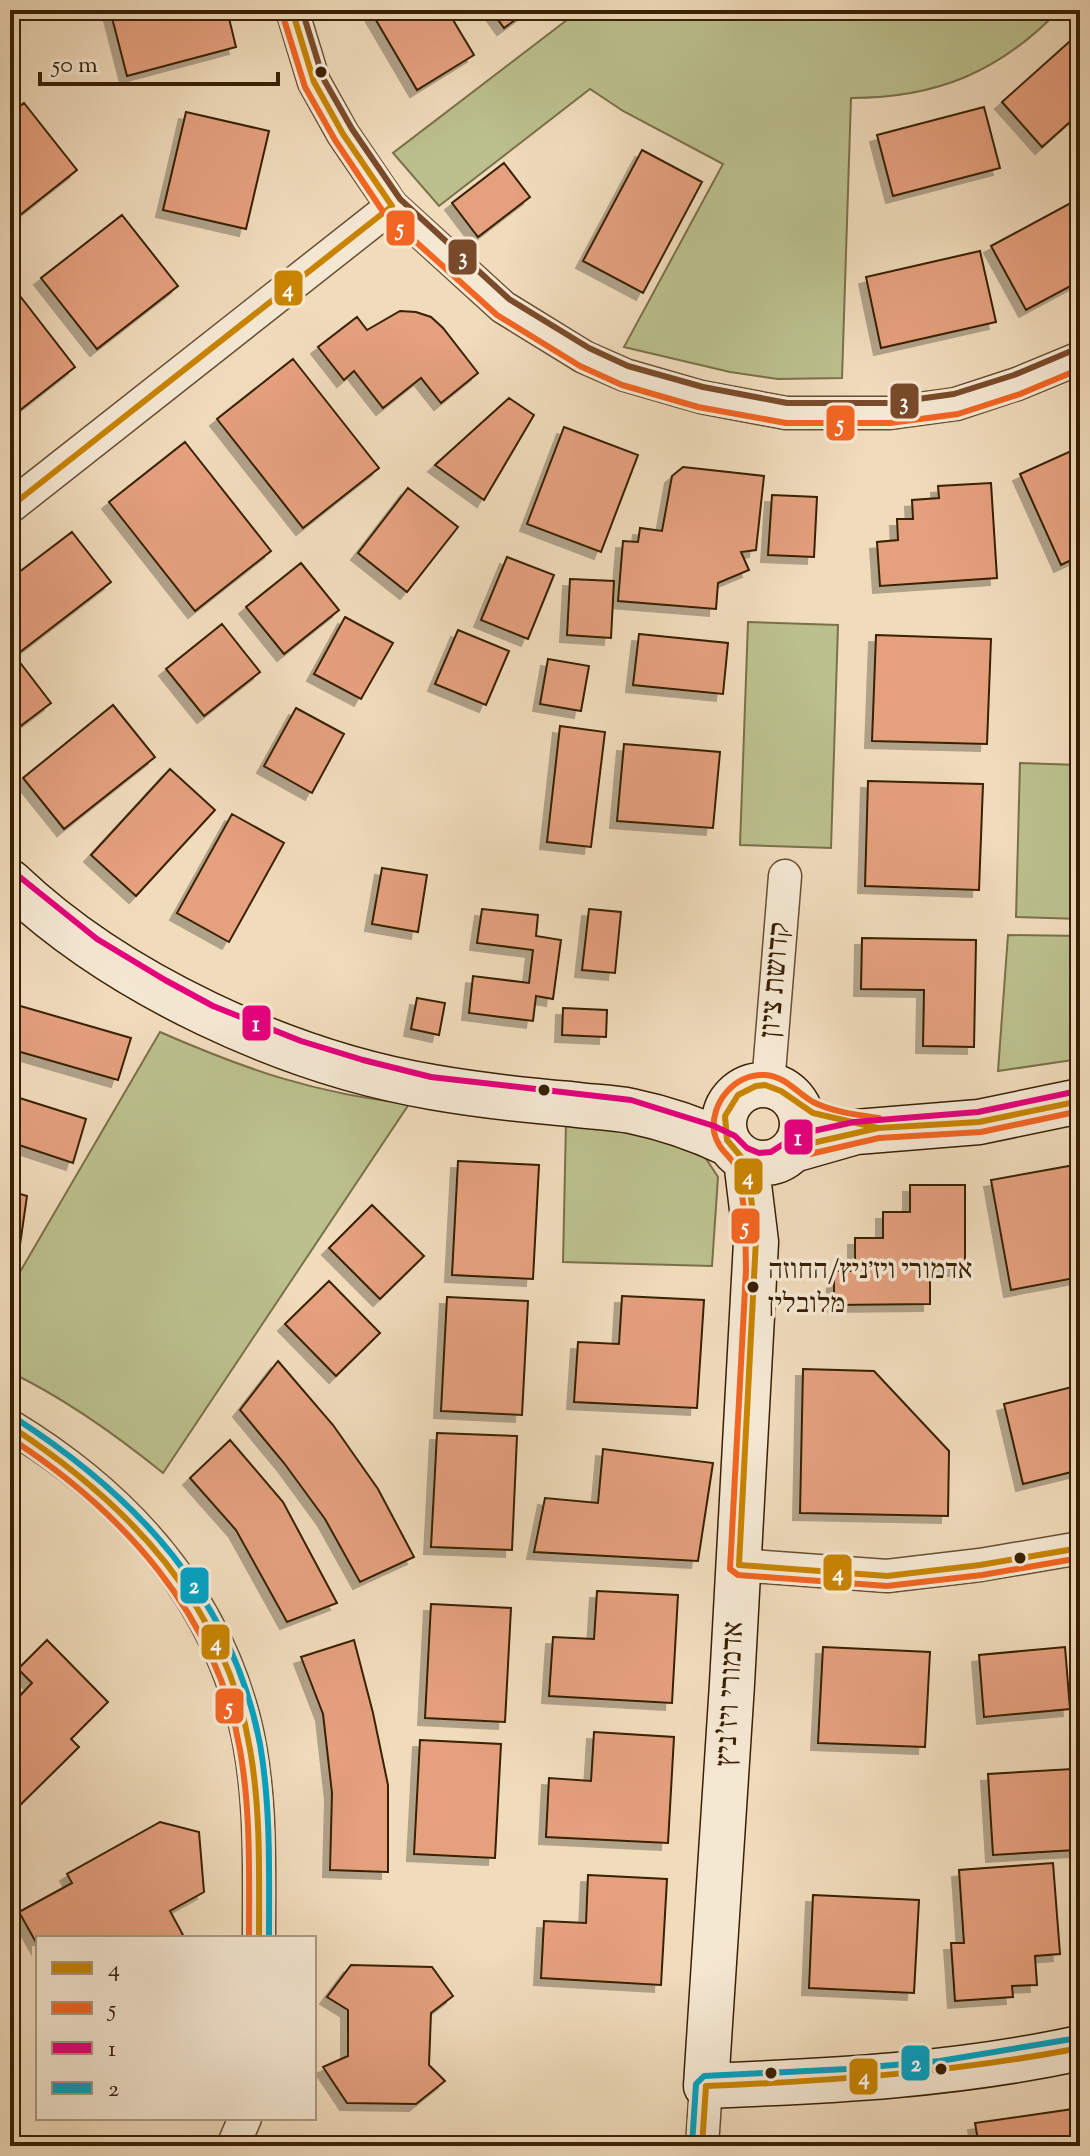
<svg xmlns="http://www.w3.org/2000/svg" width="1090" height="2156" viewBox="0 0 1090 2156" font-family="'Sorts Mill Goudy','Frank Ruhl Libre',serif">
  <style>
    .green { fill: #bbc08e; stroke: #7a7049; stroke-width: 2 }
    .building { fill: #e5a07e; stroke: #392004; stroke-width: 2; filter: url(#shadow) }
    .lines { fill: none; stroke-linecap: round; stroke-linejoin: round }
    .street-casing { stroke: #674f32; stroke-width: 35 }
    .secondary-casing { stroke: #392004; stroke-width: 47 }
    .street { stroke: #f5e8d3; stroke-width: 32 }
    .secondary { stroke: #f5e8d3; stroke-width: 44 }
    .bus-1-casing { stroke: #f5e8d3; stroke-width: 12 }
    .bus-2-casing { stroke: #f5e8d3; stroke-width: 12 }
    .bus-3-casing { stroke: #f5e8d3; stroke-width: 12 }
    .bus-4-casing { stroke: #f5e8d3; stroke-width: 12 }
    .bus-5-casing { stroke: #f5e8d3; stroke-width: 12 }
    .bus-1 { stroke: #c88401; stroke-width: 6 }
    .bus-2 { stroke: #f26522; stroke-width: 6 }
    .bus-3 { stroke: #e5007d; stroke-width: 6 }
    .bus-4 { stroke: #03a2c4; stroke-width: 6 }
    .bus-5 { stroke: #7a4b2a; stroke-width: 6 }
    .bus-dot { fill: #392004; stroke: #f5e8d3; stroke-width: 3 }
    .labels { text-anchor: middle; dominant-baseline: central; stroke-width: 7; stroke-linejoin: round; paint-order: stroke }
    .bus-label { font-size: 28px; fill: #392004; stroke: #f5e8d3; text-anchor: start }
    .street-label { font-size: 30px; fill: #392004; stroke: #f5e8d3 }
    .line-badge { stroke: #f5e8d3; stroke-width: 3 }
    .badge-label { font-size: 22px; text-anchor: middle; font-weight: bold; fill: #fff }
  </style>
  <defs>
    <filter id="shadow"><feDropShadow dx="-7" dy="7" stdDeviation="0" flood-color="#0004"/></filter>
  </defs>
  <rect width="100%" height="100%" fill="#f0dbbb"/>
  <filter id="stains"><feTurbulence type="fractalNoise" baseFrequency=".0025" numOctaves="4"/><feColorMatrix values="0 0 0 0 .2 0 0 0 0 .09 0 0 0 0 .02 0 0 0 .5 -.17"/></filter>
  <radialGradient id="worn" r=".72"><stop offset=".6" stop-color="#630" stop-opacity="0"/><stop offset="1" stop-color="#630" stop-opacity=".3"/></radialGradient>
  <path class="green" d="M580,10H1059C1000,72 936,98 851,98L842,378L778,379L730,372L624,347L723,164L623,111L590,89L439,206L393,153Z
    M748,622L838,625L831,848L740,845Z
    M1020,763L1080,765V919L1016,917Z
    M1008,935L1080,936V1059L998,1071Z
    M160,1032C247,1070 314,1093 409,1104L163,1473C115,1434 66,1399 10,1372V1289Z
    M566,1122L658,1124L701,1151L718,1177L712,1266L563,1262Z"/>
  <path class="building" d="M110,10H227L236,47L127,76Z
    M370,10H447L474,55L417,90Z
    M491,10H529L504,28Z
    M1078,34L1080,113L1042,147L1002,102Z
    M24,103L77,170L10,223V114Z
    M984,107L1000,168L893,196L877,135Z
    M186,112L269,131L246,229L163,210Z
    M642,150L702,182L643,293L583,261Z
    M504,163L530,197L478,237L452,203Z
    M1080,198V281L1026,310L991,246Z
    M122,215L178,286L97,349L41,278Z
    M980,251L996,322L881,348L866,277Z
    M20,296L75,367L10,418V304Z
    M400,311L416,312L431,317L443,328L478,373L441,403L421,378L383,408L354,371L344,380L318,347L357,317L367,330Z
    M293,359L379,468L303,528L217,419Z
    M509,398L534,415L484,500L435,465Z
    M564,427L638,455L601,552L527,524Z
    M185,442L271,551L195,611L109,502Z
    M1080,447V556L1061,565L1020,474Z
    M683,467L764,476L756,550L741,552L749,570L718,583L716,609L618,601L623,541L638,542L640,528L662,531L672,476Z
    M991,483L997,578L880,586L877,542L898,540L897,519H913L912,500L939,498L938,486Z
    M408,488L458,527L407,592L358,553Z
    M772,495L817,497L814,557L768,555Z
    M72,532L111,582L15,656L51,703L10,734V579Z
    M507,557L554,575L528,639L481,620Z
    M301,563L339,610L284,654L246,607Z
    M570,579L614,581L611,638L567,635Z
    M345,617L393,643L361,699L314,674Z
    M222,624L260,672L204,716L166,669Z
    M458,630L509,651L486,705L435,684Z
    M639,634L728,643L723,694L633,685Z
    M876,635L991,639L987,744L872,741Z
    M548,659L589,666L581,711L540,704Z
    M113,705L155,757L64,829L23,778Z
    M296,708L344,734L312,793L264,766Z
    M560,726L605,732L591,847L547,842Z
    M624,744L720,752L713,828L617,821Z
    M170,769L215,810L136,896L91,855Z
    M868,781L983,784L979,890L865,886Z
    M232,814L284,843L229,942L177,913Z
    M382,868L427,875L418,932L372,924Z
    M482,909L538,915L536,936L561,940L553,999L536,996L533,1021L469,1013L473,976L529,983L533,950L477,943Z
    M589,909L621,912L615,973L582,970Z
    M862,938L976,940L974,1047L923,1046L924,990L861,989Z
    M417,998L445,1003L439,1035L411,1029Z
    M10,1003L131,1038L118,1080L10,1049Z
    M563,1008L607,1010L606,1037L562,1035Z
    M10,1095L86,1119L73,1163L10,1142Z
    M458,1161L539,1165L533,1279L452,1275Z
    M1080,1164V1277L1011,1290L991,1180Z
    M910,1185H965V1269H930V1304L834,1305V1271H855V1238H883V1212H910Z
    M10,1191L27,1196L20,1245L10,1242Z
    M372,1205L424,1256L380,1299L329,1248Z
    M329,1281L380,1333L336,1376L285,1324Z
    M622,1296L704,1300L697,1408L574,1402L578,1342L619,1344Z
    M447,1297L528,1301L522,1415L441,1411Z
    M278,1361L333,1425L378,1489L414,1557L360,1582L325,1519L284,1463L240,1410Z
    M803,1369L874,1371L949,1451L948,1516L800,1513Z
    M1080,1385V1470L1023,1484L1004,1404Z
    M437,1433L517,1436L512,1550L431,1547Z
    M230,1440L283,1502L337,1603L287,1622L236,1530L190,1478Z
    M603,1449L713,1463L698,1561L534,1552L545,1498L598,1503Z
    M597,1591L678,1595L672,1703L549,1696L553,1637L594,1639Z
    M431,1604L511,1608L505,1722L425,1718Z
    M47,1640L108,1702L71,1739L79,1747L10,1815V1694L16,1700L32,1683L18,1669Z
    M354,1640L373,1713L388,1785V1872L330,1870L332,1793L323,1714L301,1657Z
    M823,1647L930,1652L925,1747L818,1743Z
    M1065,1647L1070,1709L984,1717L979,1655Z
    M594,1732L674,1737L668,1843L546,1837L549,1778L591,1781Z
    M420,1740L501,1744L495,1858L414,1854Z
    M1072,1769L1076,1850L993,1855L988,1774Z
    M160,1822L199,1832L204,1892L170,1911L183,1935L177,1938H38V1946L19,1912L72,1883L67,1874Z
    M1053,1863L1060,1954L1035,1956L1037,1985L1012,1986L1013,1997L955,2001L951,1943H964L959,1870Z
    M588,1875L667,1879L661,1985L541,1978L544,1921L586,1923Z
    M813,1895L919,1900L914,1993L809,1988Z
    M351,1965L432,1967L453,1996L431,2013L429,2065L445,2081L416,2104L347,2103L323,2067L348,2056V2010L327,1997Z
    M1080,2108V2146H979L975,2123Z"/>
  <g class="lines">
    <g class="street-casing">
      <path id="street" d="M292,10L314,82L343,134L392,206L503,307L584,357L625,375L701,397L786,413H890L956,404L1017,384L1080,358
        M10,507L392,206
        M768,1085L785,876
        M10,1426C122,1494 210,1589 244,1719C262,1790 259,1865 259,1938
        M739,1565L887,1576L980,1565L1080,1548
        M233,2146L245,2118
        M702,2146L706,2086"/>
    </g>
    <g class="secondary-casing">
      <path id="secondary" d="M10,882C117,984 286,1062 432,1087C477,1095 524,1100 570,1104C590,1107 611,1107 631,1111C665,1118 697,1129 729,1144
        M724 1124a39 39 0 1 1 78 0a39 39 0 1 1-78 0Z
        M793,1150L856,1132L979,1122L1080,1101
        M746,1160L756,1242L732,1684L706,2086C833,2081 956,2075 1080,2048"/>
    </g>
    <use href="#street" class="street"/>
    <use href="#secondary" class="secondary"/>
    <g class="bus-1-casing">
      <path id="bus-1" d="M10,507L392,206L343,134L314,82L292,10
        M878,1128L813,1113L781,1091L765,1085L756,1086L738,1095L725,1116L727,1140L747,1164L756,1239L739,1565L887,1576L980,1565L1080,1548
        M808,1144L878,1128L979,1122L1080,1101
        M10,1426C128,1503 226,1605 250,1749C261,1812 259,1875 259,1938
        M702,2146L706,2086C832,2081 956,2072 1080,2048"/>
    </g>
    <g class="bus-2-casing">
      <path id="bus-2" d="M282,13L305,87L335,140L384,213L497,315L580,366L622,385L698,407L786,423H890L958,414L1020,394L1080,369
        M879,1118C858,1115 833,1112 813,1102C797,1093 785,1076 765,1075C735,1073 710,1103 714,1132C718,1152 735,1158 739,1173L745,1217L746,1270L730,1569L738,1575L887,1586L982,1575L1080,1558
        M810,1154L879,1138L981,1132L1080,1111
        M10,1438C122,1511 217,1614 240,1750C251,1812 249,1875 249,1938"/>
    </g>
    <g class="bus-3-casing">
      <path id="bus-3" d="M16,874L97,939L165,980L213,1006L301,1041L363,1060L431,1077L631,1100L714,1126L735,1136L747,1148L759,1153L771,1152L788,1141L813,1131L854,1122L978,1112L1078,1091"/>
    </g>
    <g class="bus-4-casing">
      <path id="bus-4" d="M15,1418C136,1496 232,1597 260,1744C271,1808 269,1873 269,1938
        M692,2145L696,2084L704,2076L847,2069L940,2061L1078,2038"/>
    </g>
    <g class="bus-5-casing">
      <path id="bus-5" d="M302,10L323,78L352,129L400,199L509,299L589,348L628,366L703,387L787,403H889L954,394L1014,375L1076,349"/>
    </g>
    <use href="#bus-1" class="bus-1"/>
    <use href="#bus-2" class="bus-2"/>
    <use href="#bus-3" class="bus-3"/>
    <use href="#bus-4" class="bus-4"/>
    <use href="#bus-5" class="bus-5"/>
  </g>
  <g class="bus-dot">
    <circle cx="321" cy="72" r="7"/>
    <circle cx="544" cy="1090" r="7"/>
    <circle cx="753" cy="1287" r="7"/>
    <circle cx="1020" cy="1558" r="7"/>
    <circle cx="941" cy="2069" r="7"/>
    <circle cx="771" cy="2073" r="7"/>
  </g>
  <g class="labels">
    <g class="bus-label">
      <text x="768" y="1271">אדמורי ויז׳ניץ/החוזה<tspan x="768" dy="34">מלובלין</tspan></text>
    </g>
    <g class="street-label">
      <text transform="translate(776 980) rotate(-85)">קדושת ציון</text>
      <text transform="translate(731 1694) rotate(-87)">אדמורי ויז'ניץ</text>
    </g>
  </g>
  <g class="line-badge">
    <rect x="385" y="209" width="31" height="38" rx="8" fill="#f26522"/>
    <rect x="447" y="238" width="31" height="38" rx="8" fill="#7a4b2a"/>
    <rect x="273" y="269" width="31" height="38" rx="8" fill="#c88401"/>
    <rect x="889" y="382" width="31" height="38" rx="8" fill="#7a4b2a"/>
    <rect x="825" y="404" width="31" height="38" rx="8" fill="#f26522"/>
    <rect x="241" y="1004" width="31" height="38" rx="8" fill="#e5007d"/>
    <rect x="783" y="1118" width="31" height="38" rx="8" fill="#e5007d"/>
    <rect x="733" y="1157" width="31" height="39" rx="8" fill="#c88401"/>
    <rect x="730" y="1207" width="31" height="38" rx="8" fill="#f26522"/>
    <rect x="822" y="1553" width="31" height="39" rx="8" fill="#c88401"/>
    <rect x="179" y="1566" width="31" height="39" rx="8" fill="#03a2c4"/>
    <rect x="200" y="1623" width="31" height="38" rx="8" fill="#c88401"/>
    <rect x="214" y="1687" width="31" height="38" rx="8" fill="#f26522"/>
    <rect x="900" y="2044" width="31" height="38" rx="8" fill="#03a2c4"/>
    <rect x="848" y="2057" width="31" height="39" rx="8" fill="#c88401"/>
  </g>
  <g class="badge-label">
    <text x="400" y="235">5</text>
    <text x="463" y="264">3</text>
    <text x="288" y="296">4</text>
    <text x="904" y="409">3</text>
    <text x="840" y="431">5</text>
    <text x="256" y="1031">1</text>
    <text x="798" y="1145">1</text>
    <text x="748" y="1184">4</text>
    <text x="745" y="1234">5</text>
    <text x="838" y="1580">4</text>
    <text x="194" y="1593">2</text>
    <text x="216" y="1650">4</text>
    <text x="229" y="1714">5</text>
    <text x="916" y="2071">2</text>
    <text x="864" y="2084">4</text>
  </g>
  <rect width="1090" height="2156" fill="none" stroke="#f0dbbb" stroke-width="40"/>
  <rect x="12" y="12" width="1066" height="2132" fill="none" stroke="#392004" stroke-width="4"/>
  <rect x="20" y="20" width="1050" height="2116" fill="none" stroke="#392004" stroke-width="2"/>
  <rect x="36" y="1936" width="280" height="184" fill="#f5e8d3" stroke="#aa9880" stroke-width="2"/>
  <rect x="52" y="1962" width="40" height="12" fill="#c88401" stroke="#aa9880" stroke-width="2"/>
  <text x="108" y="1976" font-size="24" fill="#392004">4</text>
  <rect x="52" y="2002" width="40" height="12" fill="#f26522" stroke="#aa9880" stroke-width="2"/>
  <text x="108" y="2016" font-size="24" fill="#392004">5</text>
  <rect x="52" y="2042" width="40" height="12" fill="#e5007d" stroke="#aa9880" stroke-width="2"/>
  <text x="108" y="2056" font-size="24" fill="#392004">1</text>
  <rect x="52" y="2082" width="40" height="12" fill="#03a2c4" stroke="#aa9880" stroke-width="2"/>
  <text x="108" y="2096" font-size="24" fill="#392004">2</text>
  <path d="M40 72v12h238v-12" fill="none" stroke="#392004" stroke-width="4"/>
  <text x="52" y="72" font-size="24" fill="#392004" stroke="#f5e8d3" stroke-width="6" paint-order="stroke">50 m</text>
  <rect width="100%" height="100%" filter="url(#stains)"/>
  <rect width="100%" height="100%" fill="url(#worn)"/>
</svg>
